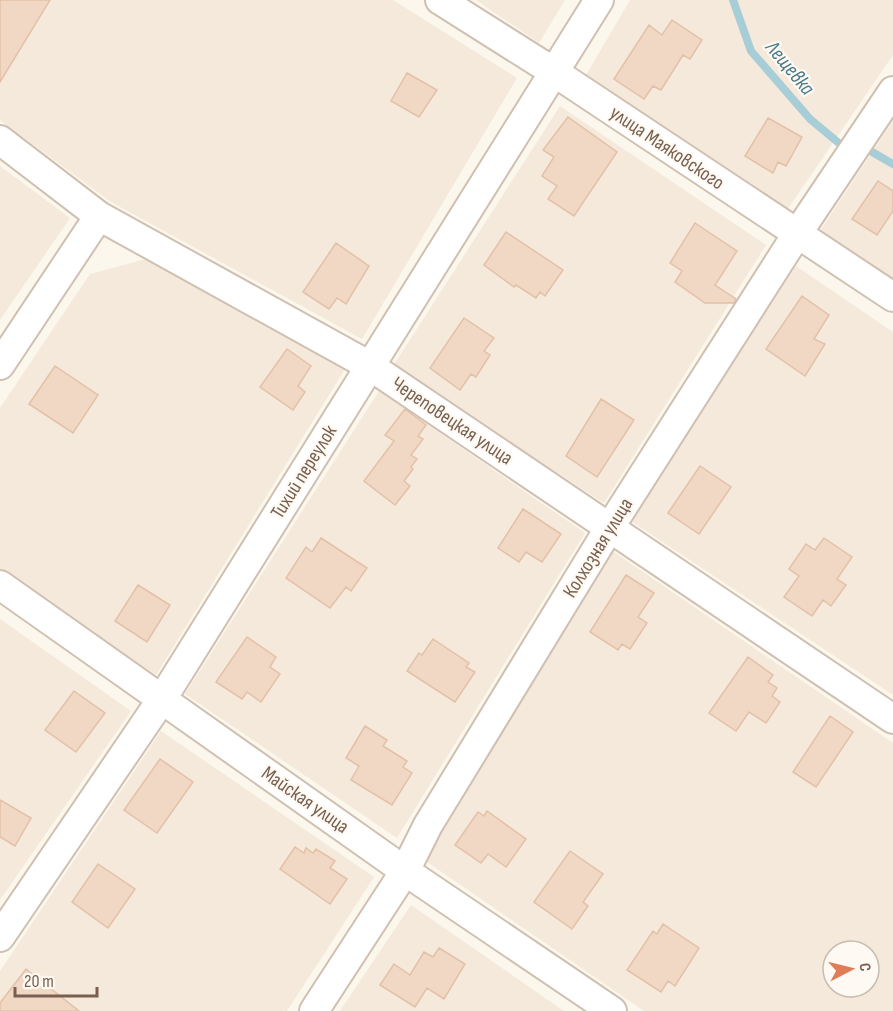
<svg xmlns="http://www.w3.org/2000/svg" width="893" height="1011" viewBox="0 0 893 1011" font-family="'Sofia Sans Condensed',sans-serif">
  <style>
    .residential { fill: #f4e9db; fill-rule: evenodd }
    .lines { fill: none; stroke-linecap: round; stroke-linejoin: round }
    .stream { stroke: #a7cdd7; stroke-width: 8 }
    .building { fill: #f1d8c5; stroke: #e3c0a6; stroke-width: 1.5 }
    .minor-casing { stroke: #cfc0b1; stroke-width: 32 }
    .minor { stroke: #fff; stroke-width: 28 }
    .labels { text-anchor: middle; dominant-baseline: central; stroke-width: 4.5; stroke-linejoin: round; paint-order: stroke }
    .street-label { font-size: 20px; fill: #785f4f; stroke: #fefaf3 }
    .water-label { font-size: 21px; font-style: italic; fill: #497b8a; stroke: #fefaf3 }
  </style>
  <rect width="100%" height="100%" fill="#fcf7ec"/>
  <path class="residential" d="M0,0H393L517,78L362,339L111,202L0,120Z
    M476,0H565L539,43Z
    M630,0H893V55L785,213L586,75Z
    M560,106L766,245L604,503L393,366Z
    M893,121V284L818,234Z
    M0,166L70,218L0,320Z
    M146,259L345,369L156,675L0,572V408L90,274Z
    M796,266L893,332V695L631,521Z
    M379,391L585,533L397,838L185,694Z
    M611,550L893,743V1011H644L420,857ZM833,951H869V987H833Z
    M0,619L131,711L0,900Z
    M161,731L374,877L287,1011H0V971Z
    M411,905L564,1011H340Z"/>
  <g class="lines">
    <path class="stream" d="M733,0L751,51L810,119L840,144
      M867,149L893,164"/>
  </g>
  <path class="building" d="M0,0H50L0,82Z
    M672,20L702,40L690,59L683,55L661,90L653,86L644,99L614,79L649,25L662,35Z
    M407,73L437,90L419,117L391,101Z
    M568,117L617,152L574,216L548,199L557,186L542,176L554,157L543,150Z
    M768,118L802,137L786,166L778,162L773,173L745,156Z
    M878,181L893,191V211L877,235L852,219Z
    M695,223L737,251L715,285L736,299L734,303H705L675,282L682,271L670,263Z
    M506,232L563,270L545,296L540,292L536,298L516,285L514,287L484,265Z
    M336,243L369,266L346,304L337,298L329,309L303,292Z
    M802,296L829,315L814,339L825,344L805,376L766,349Z
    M464,318L494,338L484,351L490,355L476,377L471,374L460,390L430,368Z
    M287,349L311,366L298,386L305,392L293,410L260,387Z
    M55,366L98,395L73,433L29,404Z
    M601,399L634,420L597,477L566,456Z
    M405,409L426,425L418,436L423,439L411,455L417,459L411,467L413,469L404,481L410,486L395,505L364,481L394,441L385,435Z
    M700,466L731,487L699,534L668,513Z
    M523,509L561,534L542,562L526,552L519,562L498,548Z
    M321,538L367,568L351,591L346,587L330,608L286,578L306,547L312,552Z
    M824,538L852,557L837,579L846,585L831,606L823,600L812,616L784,597L799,576L789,569L806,544L815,550Z
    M626,575L654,593L638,617L647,623L630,649L622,644L618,650L590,632Z
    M138,585L170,605L147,642L115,621Z
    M247,637L276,657L270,667L280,674L261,702L247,692L242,699L216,682Z
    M433,639L469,663L466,667L475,672L455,702L407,671L419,653L422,655Z
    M748,657L773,675L768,682L777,688L772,696L780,702L766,723L749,712L736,731L709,713Z
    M74,691L105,713L76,752L45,730Z
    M830,716L853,732L816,787L793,772Z
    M365,726L387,740L383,746L407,761L403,767L412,773L392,805L351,780L359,766L346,758Z
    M160,759L193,782L157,833L124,810Z
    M0,800L31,818L15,846L0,837Z
    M487,811L526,839L506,867L488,854L481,863L455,845L478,812L484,816Z
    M295,847L304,853L306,848L313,853L316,849L335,861L330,868L347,879L330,904L280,869Z
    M570,851L603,874L583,902L588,906L572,929L534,902Z
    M98,864L135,889L108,928L72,902Z
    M663,924L699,948L675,986L668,981L661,992L627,970L653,931L657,934Z
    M439,948L465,964L444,999L427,988L415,1007L380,985L394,964L410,975L424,952L433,957Z
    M26,969L79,1011H0V1003Z"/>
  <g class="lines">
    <g class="minor-casing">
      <path id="minor" d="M440,0L554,72L893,297
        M0,140L99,216L370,366L893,719
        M0,365L99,216
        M0,585L405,871L612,1011
        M0,937L162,699L599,0
        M314,1011L405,871L428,825L610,527L797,234L893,91"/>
    </g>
    <use href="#minor" class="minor"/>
  </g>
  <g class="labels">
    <g class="street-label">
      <text transform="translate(667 148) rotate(34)">улица Маяковского</text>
      <text transform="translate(452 421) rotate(34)">Череповецкая улица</text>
      <text transform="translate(304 472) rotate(-58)">Тихий переулок</text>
      <text transform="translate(598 548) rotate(-58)">Колхозная улица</text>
      <text transform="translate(305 800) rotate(35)">Майская улица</text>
    </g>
    <g class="water-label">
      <text transform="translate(790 68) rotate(50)">Лещевка</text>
    </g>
  </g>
  <g transform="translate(851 969) rotate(83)"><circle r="28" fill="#fefaf3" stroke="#c8bcb1" stroke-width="1.5"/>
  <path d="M0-4.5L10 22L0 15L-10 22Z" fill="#e07d57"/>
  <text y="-9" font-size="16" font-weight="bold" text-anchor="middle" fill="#785f4f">С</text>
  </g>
  <path d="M15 987v9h82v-9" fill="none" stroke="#785f4f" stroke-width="3"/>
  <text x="24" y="987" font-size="18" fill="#785f4f" stroke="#fefaf3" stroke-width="4.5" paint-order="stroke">20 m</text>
</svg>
